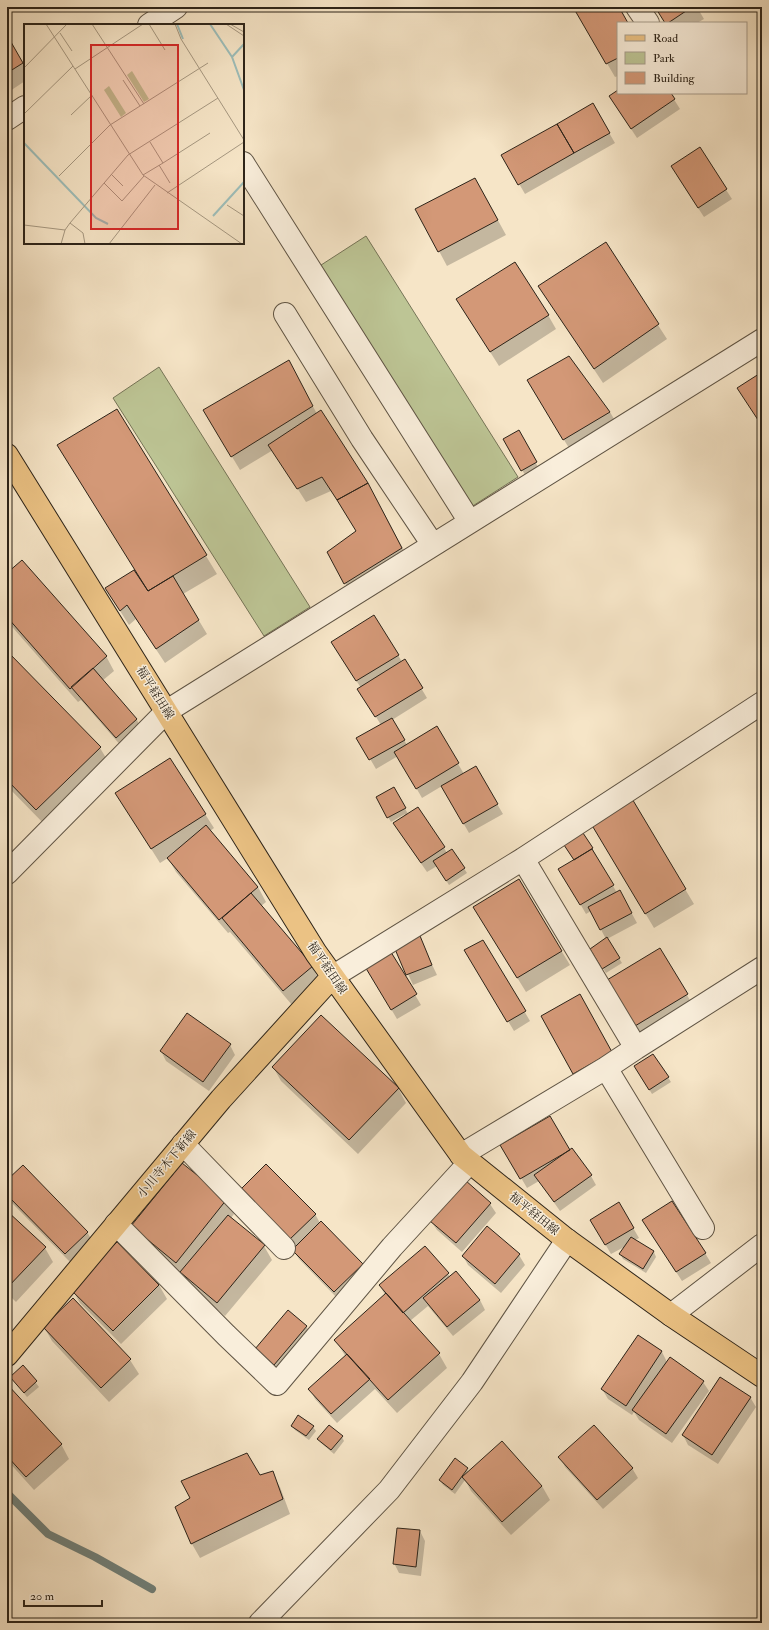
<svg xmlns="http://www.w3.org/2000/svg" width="769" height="1630" viewBox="0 0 769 1630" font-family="'IM FELL Double Pica','Noto Serif JP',serif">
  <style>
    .green { fill: #bdc595; stroke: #757457 }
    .shadow { fill: #0003 }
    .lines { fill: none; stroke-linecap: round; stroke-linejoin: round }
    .stream { stroke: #70807a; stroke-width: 8 }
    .building { fill: #d39877; stroke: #2d2419 }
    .minor-casing { stroke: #5f5444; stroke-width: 24 }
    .major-casing { stroke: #2d2419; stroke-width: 24 }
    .minor { stroke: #f9eedb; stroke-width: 22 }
    .major { stroke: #ebc284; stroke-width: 22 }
    .labels { text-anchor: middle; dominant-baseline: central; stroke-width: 3; stroke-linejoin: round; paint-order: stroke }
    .street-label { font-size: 12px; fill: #2d2419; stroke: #f9eedb }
    .inset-river { fill: none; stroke: #9dbeba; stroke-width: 2 }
    .inset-road { fill: none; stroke: #a69881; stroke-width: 1 }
    .view { fill: #d62828; fill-opacity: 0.15; stroke: #d62828; stroke-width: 2 }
    .inset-edge { fill: none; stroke: #2d2419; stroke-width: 2 }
  </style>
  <rect width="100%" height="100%" fill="#f6e5c7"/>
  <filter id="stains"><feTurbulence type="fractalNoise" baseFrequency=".005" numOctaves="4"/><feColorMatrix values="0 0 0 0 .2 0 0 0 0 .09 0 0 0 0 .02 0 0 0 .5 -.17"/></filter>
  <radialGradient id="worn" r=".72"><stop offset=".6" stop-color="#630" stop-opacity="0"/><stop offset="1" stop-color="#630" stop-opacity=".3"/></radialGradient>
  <path class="green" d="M366,236L518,477L468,509L318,267Z
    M159,367L310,607L264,636L113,398Z"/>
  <path class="shadow" d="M574,7H617L627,23H618V76L615,77Z
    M656,7H697L704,19L697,23H666Z
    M7,37L25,68V81L7,93Z
    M618,91V93H670L680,109L637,138L616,106Z
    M593,105L615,143L525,194L503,156Z
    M699,148L732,199L704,217L677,176Z
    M483,193L506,235L447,266L417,210Z
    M605,243L667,339L603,383L548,300Z
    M466,314L548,315L556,329L499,366Z
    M297,376L317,414L376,498L410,562L353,597L345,583L357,532L331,491L306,502L273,450L240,470L213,425Z
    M536,394L610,412L618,426L572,453Z
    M117,410L217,574L183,594L207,634L165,663L136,619L129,625L106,589L135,570L69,463Z
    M518,432L538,467L525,475L505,439Z
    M7,574L106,656L114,671L102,681L137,720L142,730L122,747L81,700L78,702L7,621Z
    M7,652L100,748L111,766L47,827L7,786Z
    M338,652L398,655L402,662L405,661L427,698L392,720L407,745L437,728L464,774L475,767L503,814L469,833L442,786L422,798L398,756L376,769L358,738L381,725L359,689L361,688Z
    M394,788L408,814L444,848L447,853L452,850L467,873L449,885L437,866L427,872L400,833L405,814L391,822L377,797Z
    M116,793L205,814L214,828L210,831L258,887L266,902L261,906L312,967L320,981L292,1005L230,932L228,933L176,872L168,858L160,863Z
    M631,799L694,904L654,928L591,822Z
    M564,844L592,848L617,893L625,901L637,923L607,939L622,963L606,973L591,949L606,939L591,911L586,914L560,869L575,860Z
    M519,881L570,965L526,992L483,922Z
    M417,933L437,975L413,985L394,943Z
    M483,941L530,1021L514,1031L466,951Z
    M389,951L421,1005L397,1019L365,965Z
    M609,980L687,995L695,1009L644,1039Z
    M543,1016L616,1062L579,1083Z
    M230,1045L235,1055L209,1091L166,1061L161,1051Z
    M653,1055L671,1082L652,1094L638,1071Z
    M273,1067L398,1088L406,1103L358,1154L281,1081Z
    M502,1145L569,1151L591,1176L596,1185L560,1211L539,1181L527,1188Z
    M7,1182L87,1232L93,1242L71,1263L7,1198Z
    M226,1200L234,1214L231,1218L264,1246L272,1260L225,1316L190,1287L183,1275L140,1241L132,1226Z
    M245,1201L315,1214L320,1223L363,1264L368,1274L340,1301L299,1259L293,1250Z
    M490,1204L496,1213L462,1252L437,1230L431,1221Z
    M619,1204L639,1238L635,1240L654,1252L656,1257L646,1273L623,1259L620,1254L626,1246L611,1254L591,1220Z
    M7,1212L45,1248L53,1262L16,1302L7,1293Z
    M487,1228L519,1255L525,1265L501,1293L468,1265L463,1256Z
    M649,1230L705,1253L711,1263L682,1281Z
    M456,1272L480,1300L485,1310L453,1336L428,1306L410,1321L439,1354L447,1368L397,1413L375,1389L337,1423L315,1399L310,1389L346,1357L335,1340L385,1295L380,1286L448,1274L450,1277Z
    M159,1285L167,1299L121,1344L80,1303L72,1289Z
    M73,1299L130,1360L139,1374L109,1402L52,1341L44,1327Z
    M306,1326L312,1336L280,1374L262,1358Z
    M638,1336L662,1352L667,1362L703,1382L709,1391L672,1443L639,1420L634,1412L632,1415L608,1399L602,1389Z
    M23,1366L39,1387L27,1397L11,1377Z
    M7,1385L61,1444L69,1459L34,1490L7,1460Z
    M750,1397L756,1407L718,1464L688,1445L683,1435Z
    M292,1426L313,1427L316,1431L309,1440L295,1430Z
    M342,1437L344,1441L334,1454L321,1443L318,1439Z
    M560,1457L632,1468L638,1478L603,1509L565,1467Z
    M455,1459L469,1472L542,1486L550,1500L511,1535L471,1491L465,1480L455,1494L443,1485L440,1480Z
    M272,1473L280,1487L290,1514L200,1558L192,1544L176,1507Z
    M420,1531L425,1541L421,1576L399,1573L394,1563Z
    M318,1619L321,1623H313Z"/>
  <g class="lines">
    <path class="stream" d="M7,1493L48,1534L95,1557L152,1589"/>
  </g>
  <path class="building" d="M573,7H619L628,23H618V58L606,64Z
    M655,7H692L668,23H665Z
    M7,35L23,63L7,73Z
    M618,90V93H671L675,99L631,129L609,96Z
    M593,103L610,133L574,153L557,124Z
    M557,124L574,153L518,185L501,155Z
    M700,147L727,189L698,208L671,166Z
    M475,178L498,220L438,252L415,209Z
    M606,242L659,324L594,369L538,286Z
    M515,262L549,315L490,352L456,299Z
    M569,356L610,412L563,440L527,380Z
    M289,360L313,406L231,457L203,410Z
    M762,372V426L737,388Z
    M117,409L207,555L148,591L57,445Z
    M321,410L368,483L337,500L322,477L297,489L268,445Z
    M519,430L537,462L521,471L503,439Z
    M368,483L402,548L344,584L327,552L356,531L337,500Z
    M22,560L107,656L70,689L7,617V573Z
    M134,570L148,591L173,576L199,620L156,649L127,605L120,611L105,588Z
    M374,615L399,655L356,681L331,642Z
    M7,651L101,747L36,810L7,780Z
    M405,659L423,688L375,717L357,689Z
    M93,668L137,719L116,738L71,687Z
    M392,718L405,740L369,760L356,738Z
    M437,726L459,763L416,789L394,752Z
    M170,758L206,814L151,849L115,793Z
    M476,766L498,804L463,824L441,786Z
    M394,787L406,808L387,818L376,797Z
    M631,797L686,889L645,914L590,822Z
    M418,807L445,847L421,863L393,823Z
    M206,825L258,887L219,920L167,858Z
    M579,827L593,848L574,860L560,839Z
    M452,849L465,868L446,881L433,861Z
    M592,849L614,885L580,905L558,869Z
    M519,879L562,951L517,978L473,907Z
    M620,890L632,913L600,930L588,907Z
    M251,893L313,966L283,991L222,918Z
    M418,931L432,965L406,975L392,942Z
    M607,937L620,958L602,969L590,949Z
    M483,940L526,1011L507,1022L464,950Z
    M660,948L688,994L635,1026L607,980Z
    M389,949L417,994L391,1010L364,965Z
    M580,994L612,1052L573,1074L541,1016Z
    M187,1013L231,1044L203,1082L160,1051Z
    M321,1015L399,1088L349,1140L272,1067Z
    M653,1054L669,1077L649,1090L634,1066Z
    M550,1116L570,1150L520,1179L500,1145Z
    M572,1148L592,1175L554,1202L534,1175Z
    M182,1163L227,1199L176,1263L131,1226Z
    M266,1164L316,1214L288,1241L239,1191Z
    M23,1165L88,1232L65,1254L7,1195V1180Z
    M465,1180L491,1203L456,1243L430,1221Z
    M672,1201L706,1253L676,1272L642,1220Z
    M619,1202L634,1228L605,1245L590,1220Z
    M7,1211L46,1247L7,1288Z
    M228,1215L265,1245L217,1303L180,1272Z
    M321,1221L363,1264L334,1292L292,1250Z
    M487,1226L520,1254L495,1284L462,1256Z
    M631,1237L654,1251L643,1269L619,1254Z
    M117,1242L159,1285L113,1331L70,1289Z
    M425,1246L449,1273L403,1313L379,1285Z
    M456,1271L480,1300L447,1327L423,1298Z
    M386,1293L440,1353L388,1400L334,1340Z
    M73,1298L131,1359L101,1388L43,1327Z
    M288,1310L307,1326L274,1365L255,1349Z
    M638,1335L662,1351L626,1406L601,1389Z
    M347,1354L370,1379L331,1414L308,1389Z
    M670,1357L704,1381L666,1434L632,1410Z
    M23,1365L37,1381L24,1393L10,1377Z
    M720,1377L751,1397L712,1455L682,1435Z
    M7,1384L62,1444L26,1477L7,1456Z
    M298,1415L314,1426L306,1436L291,1426Z
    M329,1425L343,1436L331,1450L317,1439Z
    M594,1425L633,1468L597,1500L558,1457Z
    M502,1441L542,1486L502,1522L462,1477Z
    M247,1453L260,1475L273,1471L283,1499L191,1544L175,1507L190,1498L181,1481Z
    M455,1458L468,1468L452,1490L439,1480Z
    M397,1528L420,1530L416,1567L393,1564Z"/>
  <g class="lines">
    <g class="minor-casing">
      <path id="minor" d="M637,7L648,23
        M149,25L176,7
        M7,119L25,107
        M243,163L470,522
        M285,314L362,439L433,545
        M7,873L167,711L762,340
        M332,977L523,859L762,703
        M636,1048L762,968
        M606,1068L703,1228
        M183,1144L284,1248
        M461,1155L606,1068L636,1048L523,859
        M116,1224L226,1335L277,1384L392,1247L470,1162
        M671,1315L762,1245
        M260,1623L389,1490L472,1382L567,1240"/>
    </g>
    <g class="major-casing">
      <path id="major" d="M7,455L316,953L461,1155L567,1240L671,1315L762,1376
        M7,1355L221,1099L332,977"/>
    </g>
    <use href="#minor" class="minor"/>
    <use href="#major" class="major"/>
  </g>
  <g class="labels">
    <g class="street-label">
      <text transform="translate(155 693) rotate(58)">福平経田線</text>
      <text transform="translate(327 968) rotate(56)">福平経田線</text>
      <text transform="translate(167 1164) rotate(-50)">小川寺木下新線</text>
      <text transform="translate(534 1214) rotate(39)">福平経田線</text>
    </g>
  </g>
  <g transform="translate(24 24)">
    <rect width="220" height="220" fill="#f6e5c7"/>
    <path d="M108,47L125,75L120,78L103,51ZM85,62L102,89L97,93L80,66Z" fill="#bdc595"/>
    <path class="inset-river" d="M153,0L159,15M186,0L208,33L220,66M208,33L220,20M0,119L72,194L84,200M189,192L220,158"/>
    <path class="inset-road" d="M22,0L119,151L218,220M68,0L120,80M125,0L141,26M151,0L157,15L220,116M202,0L220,12M206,0L220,8M36,9L48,27M0,44L43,0M51,45L119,0M99,56L116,82M0,90L49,42M47,91L67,72M104,131L194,74M139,139L186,109M135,141L146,159M87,150L99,162M119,151L139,139L126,118M35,152L86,101L184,39M80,159L98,177L120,152M143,169L220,118M203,181L220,192M0,201L41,206M37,220L41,206L46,199M61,220L59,209L46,199L104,131M85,220L131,161"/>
    <path class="view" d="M67,21H154V205H67Z"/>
    <rect width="220" height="220" class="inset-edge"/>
  </g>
  <rect width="769" height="1630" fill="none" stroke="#f6e5c7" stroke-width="24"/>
  <rect x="8" y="8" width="753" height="1614" fill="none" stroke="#2d2419" stroke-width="2"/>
  <rect x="12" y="12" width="745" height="1606" fill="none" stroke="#2d2419"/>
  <rect x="617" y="22" width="130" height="72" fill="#f9eedb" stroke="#a79d8d"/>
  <rect x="625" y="35" width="20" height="6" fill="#ebc284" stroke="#a79d8d"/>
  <text x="653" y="42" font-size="12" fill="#2d2419">Road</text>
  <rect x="625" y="52" width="20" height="12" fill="#bdc595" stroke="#a79d8d"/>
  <text x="653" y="62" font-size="12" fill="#2d2419">Park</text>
  <rect x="625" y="72" width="20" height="12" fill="#d39877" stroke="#a79d8d"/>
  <text x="653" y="82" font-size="12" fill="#2d2419">Building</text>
  <path d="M24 1600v6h78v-6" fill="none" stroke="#2d2419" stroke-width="2"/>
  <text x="30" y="1600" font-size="12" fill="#2d2419" stroke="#f9eedb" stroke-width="3" paint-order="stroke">20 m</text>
  <rect width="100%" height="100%" filter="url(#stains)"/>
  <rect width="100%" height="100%" fill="url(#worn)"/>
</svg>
